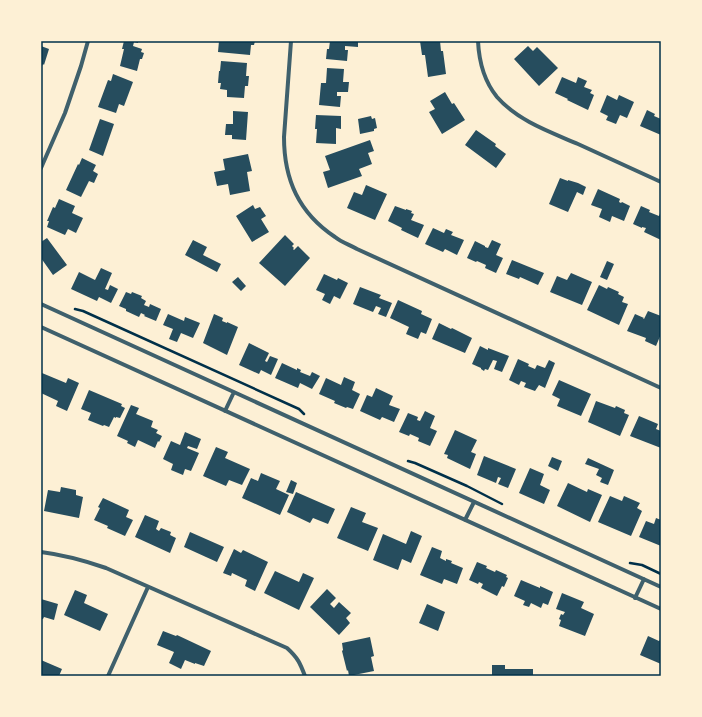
<svg xmlns="http://www.w3.org/2000/svg" width="702" height="717" viewBox="0 0 702 717" font-family="'Alegreya Sans',sans-serif">
  <style>
    .building { fill: #264d5e }
    .lines { fill: none; stroke-linecap: round; stroke-linejoin: round }
    .path { stroke: #003049; stroke-width: 2.5 }
    .minor { stroke: #3f606c; stroke-width: 4 }
    .neatline { fill: none; stroke: #003049; stroke-width: 1.5 }
  </style>
  <rect width="100%" height="100%" fill="#fdf0d5"/>
  <path class="building" d="M124,41H138V43L134,42L133,46L142,49L141,52L144,53L142,59H140L137,71L120,66L124,49H122Z
    M219,41H255L254,45H251L250,55L218,52Z
    M330,41H358V47L345,46V50H348L347,61L326,59L327,49H329Z
    M420,41H440L441,51H443L446,74L428,77L425,55H422Z
    M41,46L49,49L44,65L43,64L41,68Z
    M528,46L533,51L537,47L558,68L539,86L514,59Z
    M221,61L247,63L246,76H249L248,86H245L244,98L227,97V90L220,89L221,83H218L219,71H220Z
    M327,68L344,69L343,82H349L348,92H337V96H341L340,107L319,105L321,83H326Z
    M113,74L133,82L124,106L119,104L116,113L98,107L108,80L111,81Z
    M562,77L576,83L578,77L587,81L584,87L592,90L590,93L594,95L588,110L567,100L568,99L555,93Z
    M445,92L452,104L454,103L465,120L442,134L429,112L435,109L430,101Z
    M607,95L617,100L619,95L634,102L627,118L620,115L616,124L606,120L608,116L600,112Z
    M647,110L655,114L654,116L661,119V135L640,126Z
    M233,111L248,112L246,140L232,139V135H225L226,124H233Z
    M316,115L341,116V129L336,128V144L316,143L317,129H315Z
    M371,116L372,119L375,118L377,128L374,129V131L360,134L358,119Z
    M100,119L114,124L103,156L89,150Z
    M476,130L496,144L495,146L506,154L496,168L465,145Z
    M370,140L374,151L368,153L372,164L359,169L362,176L328,188L323,172L330,170L325,156Z
    M248,154L252,171L247,172L250,191L230,195L228,184L217,186L214,172L225,170L223,159Z
    M82,158L96,165L93,171L98,174L94,183L89,181L81,197L66,190L78,164L79,165Z
    M560,178L568,181V180L578,183L586,187L583,195L577,192L568,212L549,204Z
    M366,185L387,194L375,220L347,208L354,192L362,195Z
    M598,189L620,199L619,202L621,203L622,202L630,206L624,221L612,216L610,222L599,217L602,209L591,205Z
    M59,199L75,206L72,213L83,218L76,233L68,229L65,235L47,227L49,221H47L53,207L55,208Z
    M253,205L255,209L260,207L266,216L261,219L269,232L252,242L236,216Z
    M395,206L406,210V209L412,211L411,213L414,214L411,220L424,225L418,238L401,230L402,228L388,221Z
    M641,206L650,210L649,212L659,216L661,211V240L644,232L646,228L642,227V228L633,224Z
    M433,228L444,233L446,229L453,232L451,235L464,240L457,255L445,249L443,252L425,244Z
    M285,235L294,244L292,246L294,248L293,249L294,250L298,246L310,258L285,286L259,263Z
    M47,238L67,265L53,275L41,258V242Z
    M193,240L207,247L203,255L221,264L217,272L185,255Z
    M492,240L501,244L496,255L503,258L496,273L485,268L486,265L477,261L476,262L467,258L475,241L485,246V247L488,248Z
    M512,260L544,273L538,285L520,277L519,279L506,274Z
    M607,261L614,264L607,280L600,277Z
    M101,268L112,273L105,289L108,290L110,285L118,289L111,303L99,297L97,301L71,289L79,272L95,280Z
    M571,273L592,282L582,305L550,292L557,276L567,280Z
    M324,274L337,280L338,278L348,283L340,299L334,296L330,304L322,300L325,294L316,290Z
    M238,277L246,286L241,291L232,282Z
    M599,285L607,289L608,287L619,292L618,294L624,297L622,302L628,304L619,325L587,310Z
    M360,287L381,295L379,298L392,303L386,317L378,314L381,308L376,306L373,312L353,304Z
    M126,292L131,294L132,292L142,296L141,298L146,301L144,305L149,307L150,304L161,309L156,321L144,316L145,315L141,313L139,317L126,311V309L119,306Z
    M398,300L422,311L421,314L432,319L426,334L421,332L418,339L406,334L409,327L390,318Z
    M648,311L661,316V334L656,346L645,341L646,338L627,331L635,314L644,318L643,319H644Z
    M168,314L184,321L185,317L200,323L193,338L181,333L177,342L169,339L173,329L163,325Z
    M214,314L223,318L222,321L227,323V322L238,327L227,355L203,343Z
    M439,323L451,329L452,328L472,338L465,353L432,339Z
    M249,343L269,353L265,361L267,362L270,356L278,359L271,375L261,370L259,374L239,365Z
    M480,346L488,350V348L509,356L502,372L494,369L497,361L493,360L488,370L485,369L484,371L481,369V368L472,364Z
    M518,359L529,364L528,366L535,369L537,365L545,368L549,360L555,363L545,388L539,385L535,391L524,387L526,383L521,381L519,385L509,380Z
    M282,363L297,370V368L301,370L300,372L310,376L312,372L320,376L312,389L300,383L298,388L275,378Z
    M42,373L66,383L68,378L79,383L67,411L56,406L58,401L41,393V377Z
    M344,377L355,382L352,390L360,394L353,409L347,407L346,408L334,403L335,401L319,394L326,378L341,385Z
    M559,380L591,394L581,416L557,406L560,399L552,395Z
    M376,388L393,396L389,405L400,409L394,422L382,417L380,420L360,411L367,395L372,397Z
    M89,390L122,404L121,406L125,408L120,418L116,417V418L114,417L109,427L104,425L103,426L88,420L91,413L81,409Z
    M596,401L615,408L616,406L625,410L624,413L629,415L620,436L588,422Z
    M131,405L139,408L136,414L153,421L151,427L158,430L156,433L162,436L159,442L158,441L155,448L138,440L135,447L127,443L128,441L117,436Z
    M425,411L435,416L430,428L437,431L430,446L418,441L419,438L410,434L409,436L399,432L408,413L418,417L417,420L420,421Z
    M639,416L658,424L656,429L661,431V448L630,436Z
    M455,430L477,440L471,452L476,454L470,469L447,458L448,455L444,454Z
    M185,432L201,439L197,449L188,446L187,448L199,453L191,471L185,469L183,475L171,470L173,464L163,459L171,441L180,445Z
    M216,447L228,452L225,458L250,469L242,485L229,480L226,486L203,476Z
    M484,456L516,469L508,488L498,484L501,478L498,477L496,483L477,475Z
    M552,457L562,461L558,471L548,466Z
    M588,458L614,470L608,485L600,482L602,478L596,475L599,469L585,464Z
    M530,468L544,474L540,485L550,490L544,504L519,493Z
    M261,473L280,481L276,489L289,495L280,515L242,498L251,478L258,481Z
    M291,480L297,483L293,494L286,492Z
    M568,483L587,492L588,489L602,495L590,522L557,506Z
    M61,487L76,490V495L83,497L79,518L44,511L48,490L60,492Z
    M296,492L335,509L328,524L313,518L310,523L287,512Z
    M610,496L622,501L624,496L640,503L637,508L642,511L631,536L598,522Z
    M103,498L129,510L126,517L133,520L125,536L107,528L108,526L94,520L100,508L98,507Z
    M351,507L366,513L362,522L378,528L368,551L337,538Z
    M145,515L159,521L156,529L159,531L161,528L171,532L170,535L176,538L170,553L135,537Z
    M656,518L661,520V546L639,537L646,521L654,524Z
    M411,531L422,536L411,563L402,559L398,570L373,560L383,534L406,544Z
    M190,532L224,547L217,562L184,547Z
    M432,547L442,551L440,558L446,561V559L452,561L451,563L463,568L457,584L444,579L442,584L420,575Z
    M234,549L241,553L243,550L268,562L255,591L245,586L247,580L232,573L231,576L223,573Z
    M477,562L487,566L486,568L495,572L496,570L507,575L506,577L508,578L504,587L502,586L497,596L481,588L483,584L479,582L478,584L469,580Z
    M275,571L299,582L303,573L314,578L299,610L264,593Z
    M521,580L540,588V586L553,592L548,605L543,603L541,608L531,603L529,607L523,605L525,601L514,596Z
    M327,589L336,598L330,604L334,608L339,602L351,613L346,618L350,623L339,635L310,607Z
    M75,590L87,595L84,603L108,614L100,631L64,615Z
    M562,593L584,602L581,608L594,614L585,636L559,626L561,620L559,619L561,614L563,615L565,612L556,609Z
    M41,599L58,604L54,620L44,617L43,619H41Z
    M427,604L445,612L438,631L419,623Z
    M163,631L176,636L177,635L211,651L204,666L195,663V664L185,660L181,669L169,663L174,652L157,645Z
    M648,636L659,641L660,640L661,641V664L640,655Z
    M370,637L374,656L371,657L374,671L349,676L348,670L347,671L342,651L343,650L342,643Z
    M41,660L62,669L59,676H41Z
    M492,665H505V669H533V676H492Z"/>
  <g class="lines">
    <path class="path" d="M75,309L83,311L299,409L304,414
      M408,461L415,463L467,486L502,504
      M630,563L642,565L661,574"/>
    <path class="minor" d="M291,41L284,137C284,180 299,213 335,237C341,242 350,245 357,249L661,388
      M478,41C479,62 484,81 497,97C518,121 550,132 578,144C606,157 633,169 661,182
      M41,168L65,113L81,66L88,41
      M41,304L661,587
      M41,327L661,609
      M225,411L234,392
      M465,520L474,502
      M41,552C65,555 83,560 106,568L287,648C298,658 300,663 305,676
      M635,598L644,579
      M108,676L148,587"/>
  </g>
  <rect width="702" height="717" fill="none" stroke="#fdf0d5" stroke-width="84"/>
  <rect x="42" y="42" width="618" height="633" class="neatline"/>
</svg>
